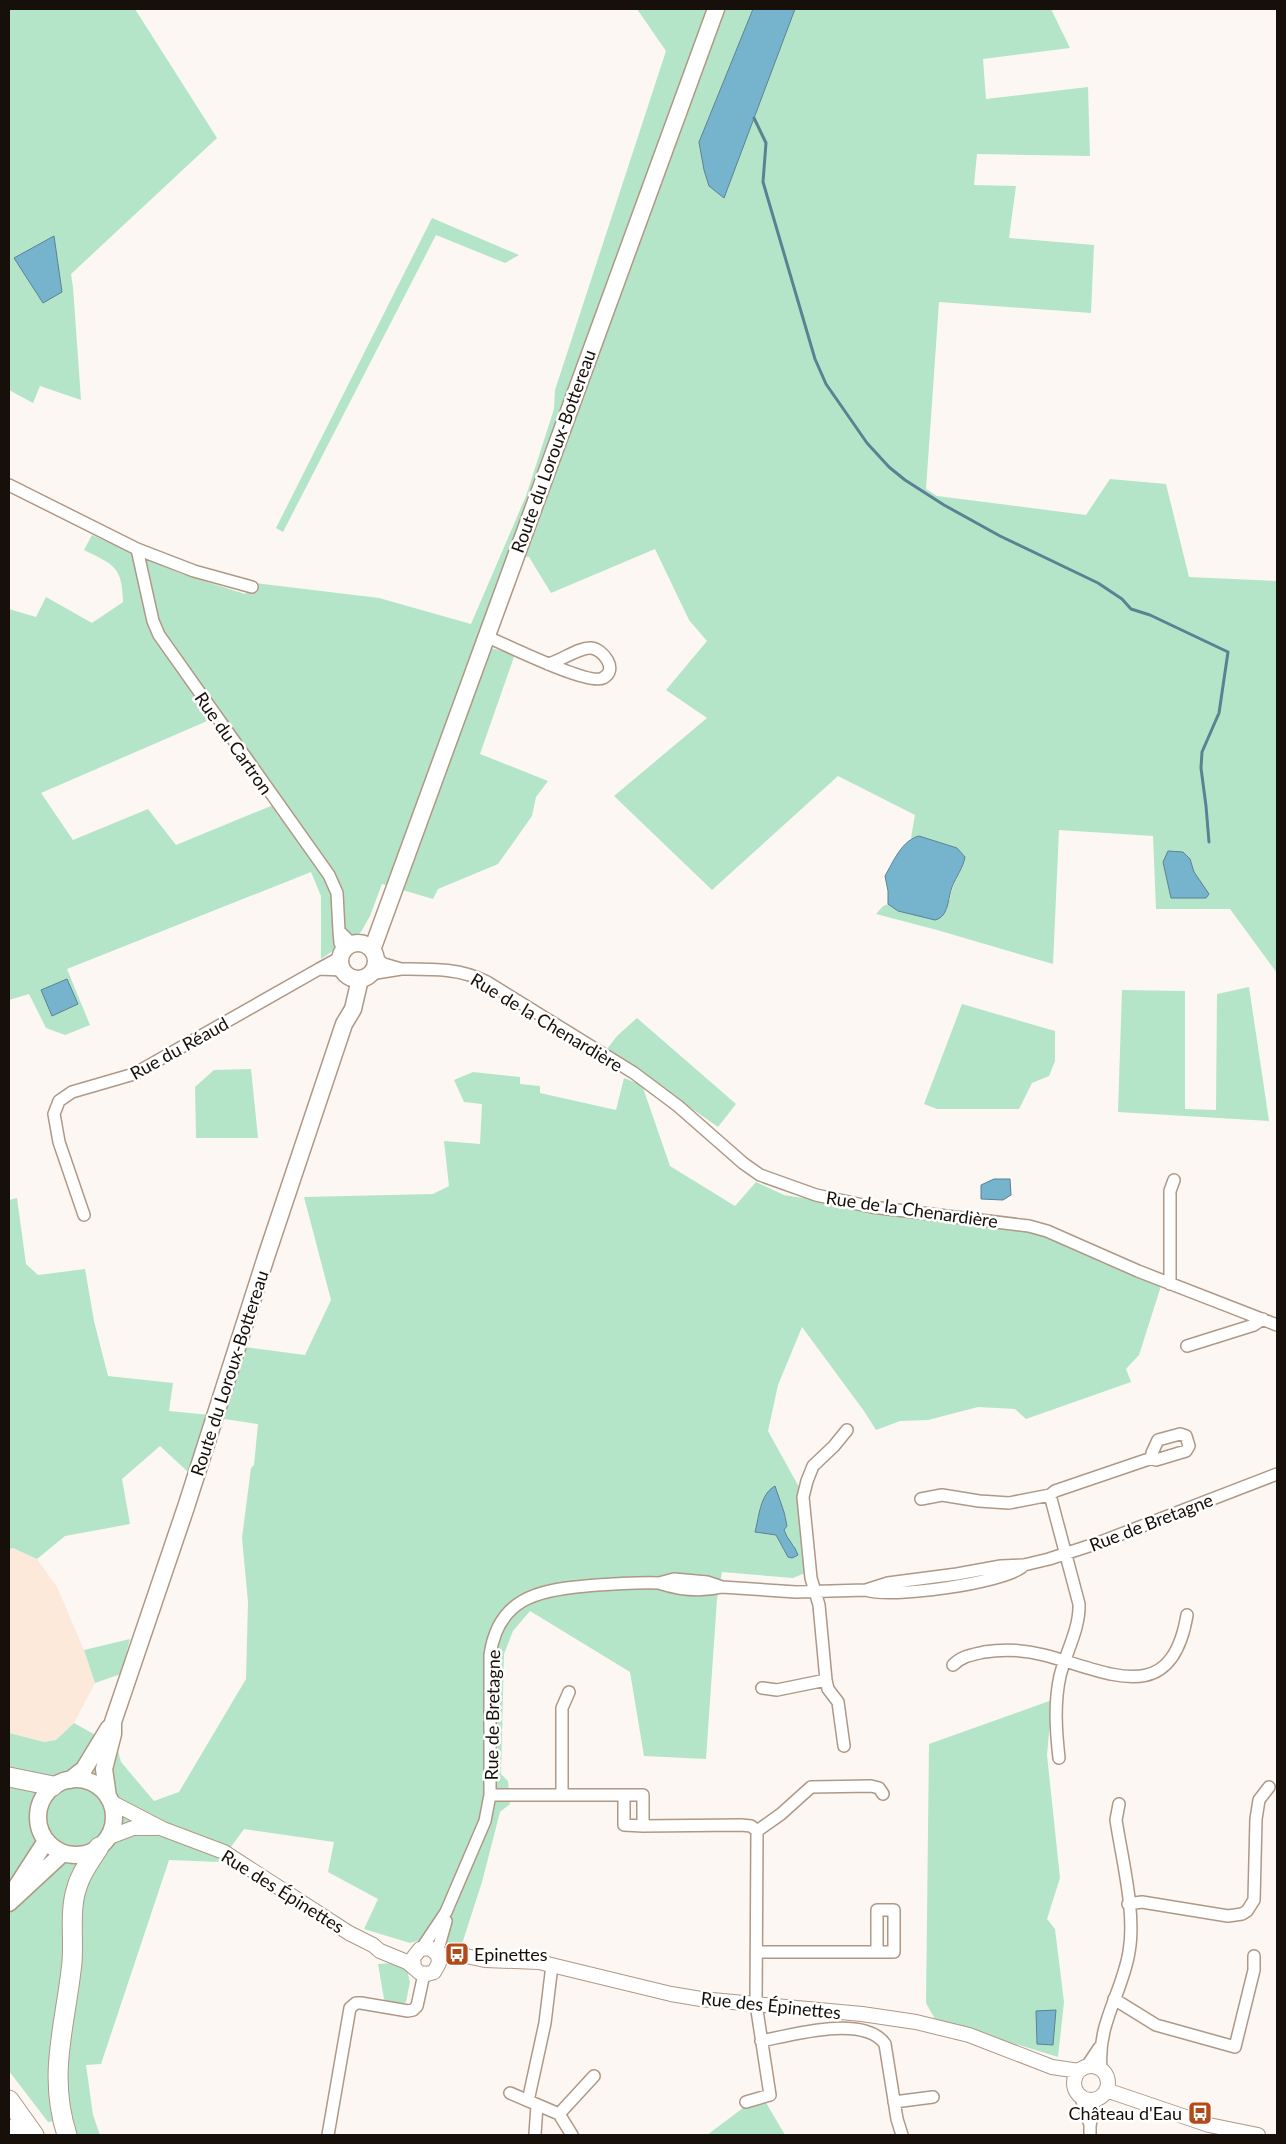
<svg xmlns="http://www.w3.org/2000/svg" width="1286" height="2144" viewBox="0 0 1286 2144" font-family="Lato,sans-serif">
  <style>
    .built { fill: #fce9da }
    .green { fill: #b4e5c8; fill-rule: evenodd }
    .water { fill: #76b4ce; stroke: #5a8293 }
    .lines { fill: none; stroke-linecap: round; stroke-linejoin: round }
    .stream { stroke: #5a8293; stroke-width: 3 }
    .minor-casing { stroke: #af9886; stroke-width: 14 }
    .tertiary-casing { stroke: #af9886; stroke-width: 16 }
    .secondary-casing { stroke: #af9886; stroke-width: 19 }
    .trunk-casing { stroke: #af9886; stroke-width: 21 }
    .minor { stroke: #fff; stroke-width: 11 }
    .tertiary { stroke: #fff; stroke-width: 14 }
    .secondary { stroke: #fff; stroke-width: 16 }
    .trunk { stroke: #fff; stroke-width: 19 }
    .labels { text-anchor: middle; dominant-baseline: central; stroke-width: 5; stroke-linejoin: round; paint-order: stroke }
    .street-label { font-size: 18px; fill: #170f09; stroke: #fff }
    .poi-label { font-size: 18px; fill: #170f09; stroke: #fff; text-anchor: start }
  </style>
  <rect width="100%" height="100%" fill="#fcf7f3"/>
  <path class="built" d="M13,1548L37,1559L57,1587L84,1650L95,1683L74,1723L56,1740L44,1742L9,1733V1549Z"/>
  <path class="green" d="M9,9H135L217,138L71,274L73,287L81,400L40,386L33,403L9,390Z
    M637,9H753L699,142L724,197L795,9H1051L1070,48L983,59L986,99L1088,87L1090,156L977,154L974,185L1016,186L1009,238L1094,245L1091,313L939,302L926,489L937,496L1086,515L1110,479L1166,484L1189,577L1277,581V973L1230,909H1156L1153,836L1059,830L1053,964L937,930L876,914L883,906L888,904C911,920 927,908 950,900C951,884 962,873 965,857L957,848L919,836L911,838L915,815L838,776L712,890L614,796L707,718L666,690L707,641L689,620L655,549L551,593L529,557L522,556L486,647L515,654L480,754L548,781L536,797L532,816L498,864L438,889L433,899L382,884L370,916L361,932L321,959V896L311,872L67,969L90,1025L65,1035L46,1028L29,994L9,1000V609L36,617L46,597L92,623L123,602C122,566 114,565 84,550L92,535L179,573L245,594L255,583L379,598L471,624L526,496L554,409L555,390L666,51ZM221,715L283,801L176,845L148,809L73,840L41,793Z
    M432,218L519,255L505,263L436,235L283,532L276,528Z
    M1249,987L1269,1121L1118,1112L1122,990L1185,991V1109L1216,1110L1217,994Z
    M962,1004L1055,1031V1061L1049,1076L1032,1083L1019,1109H937L924,1104Z
    M637,1018L736,1104L718,1127L607,1049L617,1036Z
    M251,1069L258,1138H196L195,1087L214,1070Z
    M473,1072L520,1077V1084L540,1086V1093L616,1110L624,1078L642,1085L670,1166L735,1206L756,1182L784,1195L915,1216L1040,1233L1161,1286L1139,1355L1126,1369L1131,1382L1026,1419L1015,1409L978,1407L928,1420L900,1421L876,1430L864,1411L802,1327L778,1385L768,1431L799,1487L805,1573L793,1578L722,1572L717,1599L706,1759L644,1756L630,1672L530,1611L513,1631L504,1654L501,1774L508,1781L510,1804L500,1812L482,1882L462,1944L421,1940L410,1943L364,1929L378,1899L328,1872L334,1842L244,1829L220,1862L169,1860L101,2064L86,2065L93,2115L100,2135H75L70,2119L48,2122L9,2071V1733L44,1742L56,1740L74,1723L117,1747L121,1762L154,1801L179,1792L246,1679L248,1602L242,1538L251,1468L254,1465L258,1424L224,1419L245,1347L305,1355L331,1300L304,1197L433,1194L449,1186L444,1141L480,1144L482,1104L464,1102L454,1080ZM775,1487L784,1512L787,1526L784,1530L787,1539L795,1546L783,1548L776,1535L755,1532Z
    M17,1198L26,1264L38,1275L85,1269L94,1321L108,1376L173,1383L169,1411L210,1415L189,1473L160,1446L122,1479L130,1524L65,1536L37,1559L13,1548L9,1549V1200Z
    M130,1639L121,1674L95,1683L84,1650Z
    M1052,1700L1047,1755L1060,1878L1047,1919L1055,1929L1064,2002L1058,2057L935,2019L926,2003L929,1744Z
    M394,1963L407,1970L410,1982L406,2002C399,2006 391,2004 384,1999L378,1964Z
    M765,2101L785,2135H707L743,2108Z"/>
  <path class="water" d="M753,9H795L724,198L709,186L704,170L699,142Z
    M54,236L62,292L43,303L14,258Z
    M919,836L957,848L965,857C963,868 956,877 952,887C948,897 949,917 935,920L898,911L888,904V891L885,876C893,862 902,840 919,836Z
    M1168,851L1183,852L1190,859L1194,872L1209,894L1206,898H1171L1163,862Z
    M67,979L78,1004L52,1016L41,990Z
    M994,1179H1010L1011,1195L1003,1200L981,1199V1185Z
    M775,1486L784,1512L787,1526L784,1530C787,1540 795,1545 798,1555L792,1558L788,1557L776,1535L755,1532C759,1517 760,1494 775,1486Z
    M1056,2010L1053,2045L1037,2044L1036,2011Z"/>
  <g class="lines">
    <path class="stream" d="M754,118L766,143L763,182L815,359L826,384L867,443L889,467L905,480L944,505L1000,536L1098,583L1122,599L1131,609L1150,615L1228,652L1219,713L1202,752L1201,768L1206,806L1209,842"/>
    <g class="minor-casing">
      <path id="minor" d="M9,485L137,549L153,621L159,635L329,875L337,893L339,931
        M137,549L194,571L252,587
        M485,636C505,644 588,686 603,678C619,670 603,649 591,648C579,647 561,661 548,664
        M344,950L340,943L339,931L352,944
        M341,957L319,969L343,970
        M401,969C431,969 460,968 487,982L634,1073L678,1106L743,1163L760,1175L816,1195L872,1207L1029,1226L1047,1231L1138,1271L1277,1325
        M370,974L401,969L384,964L376,959
        M84,1215L59,1142L54,1114L59,1101L72,1092L134,1074L319,969
        M1170,1284V1191L1174,1180
        M1187,1346L1254,1325L1263,1319
        M1050,1495L1079,1604C1080,1628 1066,1652 1060,1676C1054,1703 1056,1731 1059,1758
        M921,1499L942,1495L979,1501L1009,1503L1050,1495L1055,1491L1152,1458L1156,1460L1186,1451L1189,1446L1186,1436L1180,1434L1158,1440L1152,1453V1458
        M674,1579L707,1582L722,1587C701,1592 680,1590 659,1583Z
        M722,1587L796,1592L866,1590L888,1583L957,1574L1001,1566L1024,1565L1049,1559L1098,1543L1277,1474
        M866,1590C890,1599 1002,1583 1022,1567
        M953,1665C962,1656 971,1655 984,1652C1003,1649 1025,1650 1044,1655C1107,1671 1171,1710 1187,1615
        M762,1688L777,1690L826,1680
        M844,1746L838,1702L828,1689L826,1680L819,1605L811,1578L803,1497L807,1481L813,1466L834,1446L847,1430
        M490,1795H643V1826L741,1825L751,1826L757,1831
        M562,1795V1708L569,1692
        M624,1795V1825L643,1826
        M1128,1904L1142,1902L1228,1916L1242,1914L1247,1911L1254,1900L1256,1819L1259,1800L1269,1787
        M877,1910H894V1952H877Z
        M422,1948L446,1912L485,1821L490,1795V1655C498,1599 537,1590 586,1586C611,1584 635,1582 659,1583
        M756,1952H877
        M437,1953L446,1921
        M1114,1999L1156,2025L1235,2047L1254,1970V1956
        M761,2041C791,2035 864,2014 885,2044L897,2119L902,2135
        M1087,2066L1099,2048
        M1101,2069C1097,2023 1122,1994 1129,1952C1136,1913 1122,1859 1116,1820L1119,1804
        M510,2093L559,2114L594,2076
        M1080,2095L1089,2122
        M528,2101L545,2023L552,1965
        M746,2102L770,2095L756,2004L757,1831L781,1814L811,1787L871,1786L879,1788L883,1794
        M894,2102L933,2097
        M559,2114L572,2135
        M535,2134L537,2105
        M328,2135L350,2008L356,2003H361L408,2011L413,2010L417,2006L424,1974
        M1090,2135V2126L1095,2099"/>
    </g>
    <g class="tertiary-casing">
      <path id="tertiary" d="M111,1802L163,1829L224,1852L349,1933L373,1945L380,1951L407,1962L420,1973L427,1974L434,1972L439,1963L438,1955L430,1948L420,1949L413,1958L414,1967
        M107,1838L133,1828H157
        M438,1955L466,1956L485,1960L539,1962L671,1994L701,1999L862,2014L916,2022L969,2035L1052,2067L1079,2071
        M1074 2083a17 17 0 1 1 34 0a17 17 0 1 1-34 0Z
        M1106,2090L1209,2125L1258,2135"/>
    </g>
    <g class="secondary-casing">
      <path id="secondary" d="M340 961a18 18 0 1 1 36 0a18 18 0 1 1-36 0Z
        M372,950L716,9
        M38 1817a38 38 0 1 1 76 0a38 38 0 1 1-76 0Z
        M70,1780L84,1769L109,1728
        M108,1797L104,1769L113,1734V1722L186,1507L266,1257L344,1024L353,1009L360,979
        M15,1889L46,1841
        M9,1903L63,1853"/>
    </g>
    <g class="trunk-casing">
      <path id="trunk" d="M9,1777L53,1786
        M9,2100L34,2135
        M9,2129L13,2135
        M67,2135C47,2074 66,2023 72,1962C74,1938 69,1910 77,1887C81,1872 91,1860 99,1847"/>
    </g>
    <use href="#minor" class="minor"/>
    <use href="#tertiary" class="tertiary"/>
    <use href="#secondary" class="secondary"/>
    <use href="#trunk" class="trunk"/>
  </g>
  <defs>
    <g id="bus-square" transform="scale(1.25)"><rect x="-9" y="-9" width="18" height="18" rx="4" fill="#b04b1a" stroke="#fff"/><path d="M-5-6H5V4H4V6H2V4H-2V6H-4V4H-5ZM-3.5-4V0h7V-4ZM-3.5 1.2v1.5H-2V1.2ZM2 1.2v1.5H3.5V1.2Z" fill="#fff"/></g>
  </defs>
  <g fill-rule="evenodd">
    <use href="#bus-square" x="457" y="1954"/>
    <use href="#bus-square" x="1200" y="2113"/>
  </g>
  <g class="labels">
    <g class="street-label">
      <text transform="translate(553 451) rotate(-70)">Route du Loroux-Bottereau</text>
      <text transform="translate(234 743) rotate(55)">Rue du Cartron</text>
      <text transform="translate(547 1022) rotate(31)">Rue de la Chenardière</text>
      <text transform="translate(179 1048) rotate(-29)">Rue du Réaud</text>
      <text transform="translate(912 1209) rotate(8)">Rue de la Chenardière</text>
      <text transform="translate(229 1373) rotate(-72)">Route du Loroux-Bottereau</text>
      <text transform="translate(1151 1522) rotate(-21)">Rue de Bretagne</text>
      <text transform="translate(492 1715) rotate(-89)">Rue de Bretagne</text>
      <text transform="translate(283 1891) rotate(32)">Rue des Épinettes</text>
      <text transform="translate(771 2005) rotate(6)">Rue des Épinettes</text>
    </g>
    <g class="poi-label">
      <text x="474" y="1954">Epinettes</text>
      <text x="1182" y="2113" text-anchor="end">Château d'Eau</text>
    </g>
  </g>
  <rect width="1286" height="2144" fill="none" stroke="#170f09" stroke-width="20"/>
</svg>
